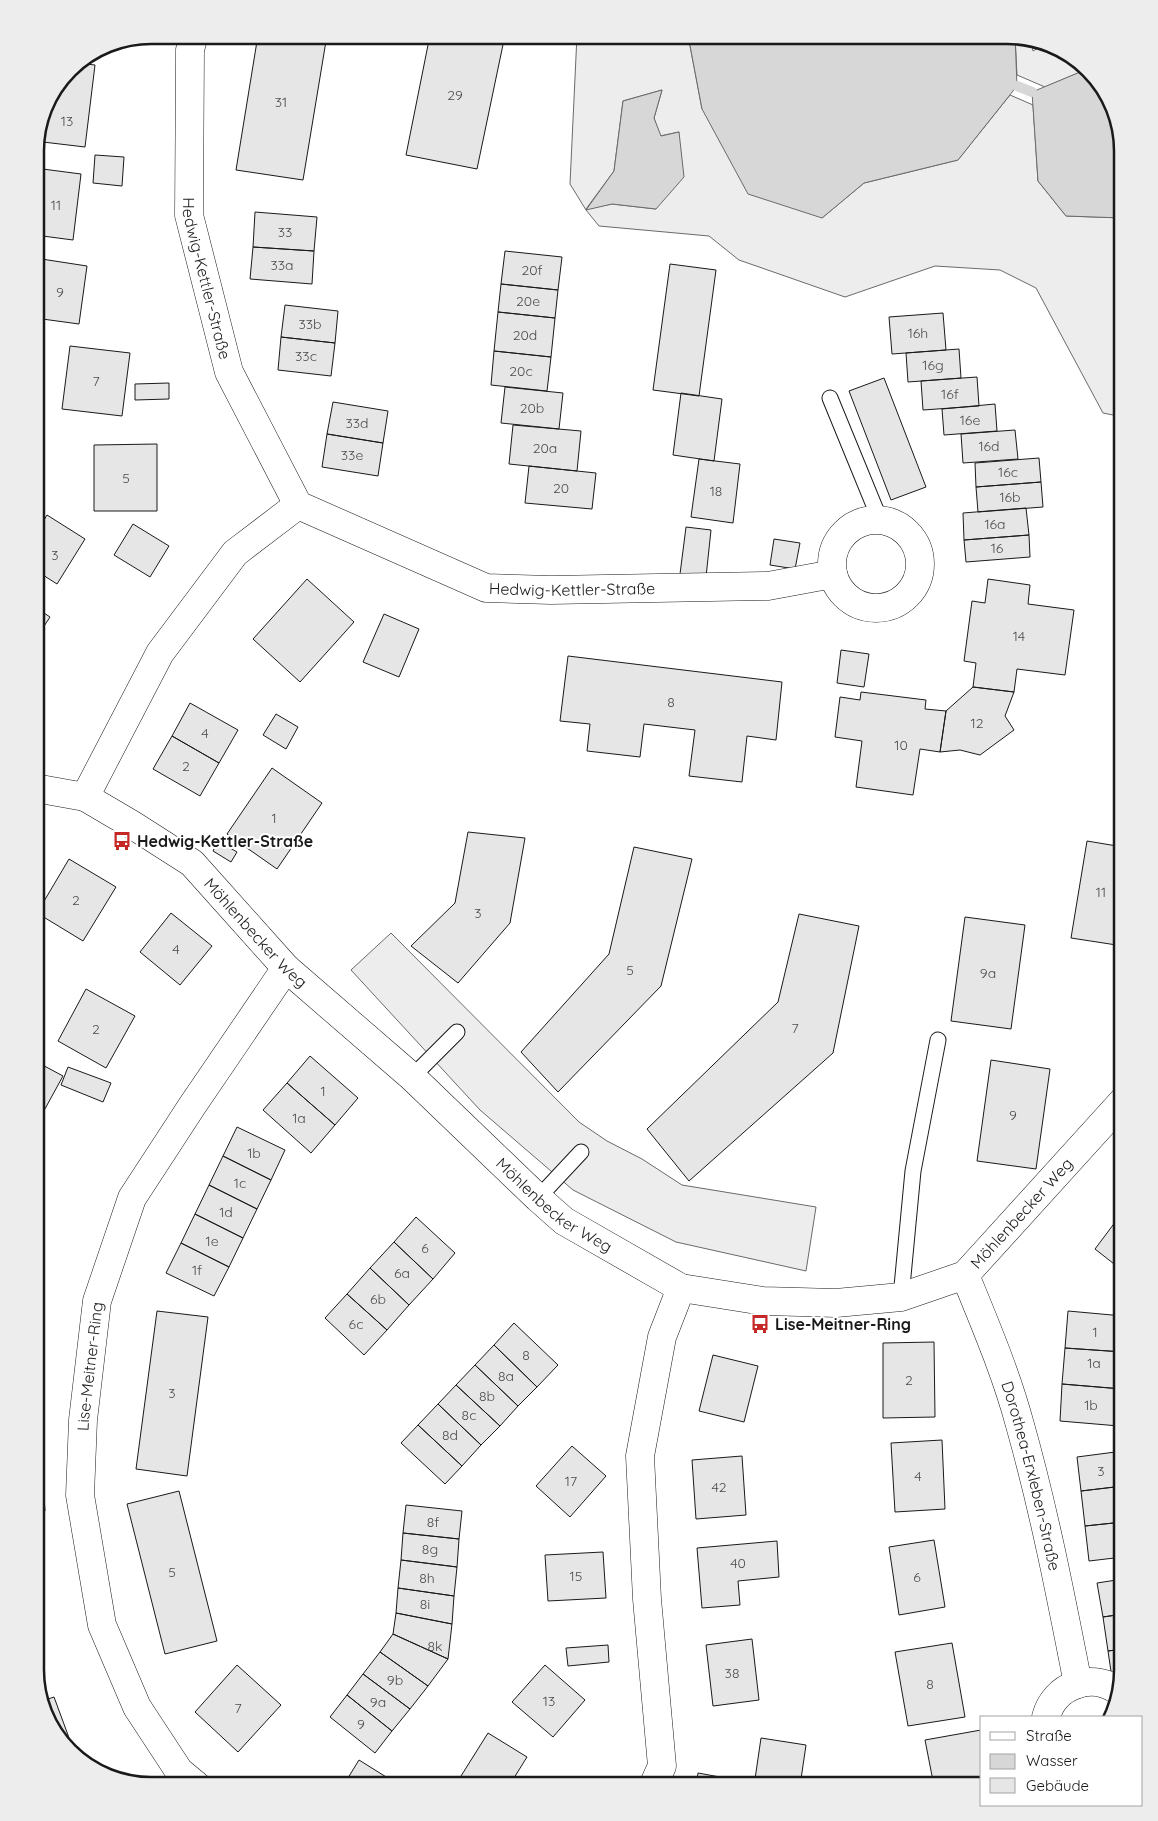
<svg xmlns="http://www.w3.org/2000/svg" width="1158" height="1821" viewBox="0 0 1158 1821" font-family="Quicksand,sans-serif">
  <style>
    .built { fill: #ededed; stroke: #6a6a6a; fill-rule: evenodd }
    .water { fill: #d7d7d7; stroke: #6a6a6a }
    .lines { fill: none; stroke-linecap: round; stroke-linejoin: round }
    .stream { stroke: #d7d7d7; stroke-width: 10 }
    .building { fill: #e6e6e6; stroke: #1a1a1a }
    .service-casing { stroke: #1a1a1a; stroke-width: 17 }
    .minor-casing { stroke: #1a1a1a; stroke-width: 29 }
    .service { stroke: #fff; stroke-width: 15 }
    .minor { stroke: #fff; stroke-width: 28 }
    .labels { text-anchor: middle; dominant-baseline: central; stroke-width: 4; stroke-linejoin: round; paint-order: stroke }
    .number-label { font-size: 14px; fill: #4d4d4d }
    .street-label { font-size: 16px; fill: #1a1a1a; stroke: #fff }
    .poi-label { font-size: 16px; font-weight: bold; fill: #1a1a1a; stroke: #fff; text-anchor: start }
    .rim { fill: none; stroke: #1a1a1a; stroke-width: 2.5 }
  </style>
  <rect width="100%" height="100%" fill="#fff"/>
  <path class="built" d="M577,35H688L702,109L822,218L864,183L958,160L1010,95L1033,105L1038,181L1066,216L1123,218V417L1103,413L1036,288L1000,270L935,266L845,297L739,260L709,236L599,226L586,210L570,184ZM662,90L654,118L660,136L679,132L656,209L612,204L586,209L614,171L623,101Z
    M1015,35L1031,41L1033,51L1043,45L1071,54L1085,70L1045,87L1017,75Z
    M391,933L579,1122L607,1141L642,1159L682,1185L816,1207L806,1271L676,1242L573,1190L480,1110L351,970Z"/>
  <path class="water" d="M688,35H1015L1017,86L958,160L864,183L822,218L748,194L702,109Z
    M1085,70L1111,99L1123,151V218L1066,216L1038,181L1032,92Z
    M662,90L654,118L661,136L679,132L684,177L656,209L612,204L586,210L614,171L623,101Z"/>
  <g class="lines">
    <path class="stream" d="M1017,86L1032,92"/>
  </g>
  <path class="building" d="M258,35H327L303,180L236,170Z
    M430,35H505L477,169L406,155Z
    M77,63L95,65L85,147L43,142L48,100L69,69Z
    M95,155L124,157L122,186L93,183Z
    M35,168L81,174L73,240L35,235Z
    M255,212L317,217L314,251L253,247Z
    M253,247L314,251L312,284L250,279Z
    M505,251L562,257L558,290L501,284Z
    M35,258L87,266L79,324L35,318Z
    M670,264L716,270L699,396L653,390Z
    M501,284L558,290L555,318L498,312Z
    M285,305L338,311L335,343L281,337Z
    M498,312L555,318L551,357L494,351Z
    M943,313L946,350L892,354L889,317Z
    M281,337L335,343L331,376L278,370Z
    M70,346L130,353L122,416L62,409Z
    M959,349L961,378L908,382L906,353Z
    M494,351L551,357L547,391L491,385Z
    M977,377L979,406L923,410L921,381Z
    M884,378L926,487L891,500L849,391Z
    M169,383V399L135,400V384Z
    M505,387L563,393L559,429L501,423Z
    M681,393L722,399L714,461L673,455Z
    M333,402L388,411L383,443L327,434Z
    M995,404L997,431L944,435L942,409Z
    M513,425L581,431L577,471L509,464Z
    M1015,430L1018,459L963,463L961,434Z
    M327,434L383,443L378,476L322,467Z
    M157,444V511H94V445Z
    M1039,458L1041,482L976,487L975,463Z
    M699,459L740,464L733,523L691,517Z
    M529,466L596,473L592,509L525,503Z
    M1041,482L1043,507L978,512L976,487Z
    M1026,508L1029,535L964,540L963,513Z
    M47,515L85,539L57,584L35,570V535Z
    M133,524L169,546L150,577L114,555Z
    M686,527L711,530L706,577L680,574Z
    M1029,535L1030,557L966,562L964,540Z
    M774,539L800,543L795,569L770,565Z
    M307,579L354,622L300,682L253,639Z
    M988,579L1030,585L1028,604L1074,610L1065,675L1017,669L1014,692L973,687L976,663L964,661L972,601L985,603Z
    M35,607L50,617L35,640Z
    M384,614L419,629L399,677L363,662Z
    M841,650L869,654L864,687L837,683Z
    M568,656L782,682L776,740L747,736L742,782L689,776L695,730L644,724L640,757L587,751L590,724L560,721Z
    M973,687L1014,692L1005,716L1014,730L980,755L960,750L940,752L946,711Z
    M861,692L926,700L925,709L946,711L940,752L920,749L913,795L856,787L862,741L835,737L840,697L860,700Z
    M190,703L238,730L219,763L172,736Z
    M276,714L298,727L286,749L263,735Z
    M172,736L219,763L200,796L153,769Z
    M272,768L322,803L277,869L227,834Z
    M468,832L525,838L510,923L458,983L411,946L455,903Z
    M218,841L237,852L231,862L213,851Z
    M1087,841L1123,847V946L1071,938Z
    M634,847L692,859L661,986L558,1092L521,1052L609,954Z
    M69,859L116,887L83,941L37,913Z
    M171,913L212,946L180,985L140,952Z
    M799,914L859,926L833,1053L689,1181L647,1129L778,1002Z
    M965,917L1025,925L1011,1029L951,1021Z
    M86,989L135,1016L106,1068L58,1041Z
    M310,1056L358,1098L335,1125L287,1083Z
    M991,1060L1050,1069L1036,1169L977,1161Z
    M35,1061L63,1076L35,1127Z
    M68,1067L111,1083L103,1102L61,1085Z
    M287,1083L335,1125L311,1153L263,1110Z
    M237,1127L285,1150L271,1180L223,1156Z
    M223,1156L271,1180L257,1209L209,1185Z
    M209,1185L257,1209L243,1238L195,1214Z
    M195,1214L243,1238L229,1267L181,1243Z
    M416,1217L455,1253L433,1279L394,1242Z
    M1116,1221L1123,1226V1271L1095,1249Z
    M394,1242L433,1279L409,1305L370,1268Z
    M181,1243L229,1267L214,1296L166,1273Z
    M370,1268L409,1305L387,1330L347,1294Z
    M347,1294L387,1330L364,1355L325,1318Z
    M157,1311L208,1317L187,1476L136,1469Z
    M1068,1311L1123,1316V1352L1065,1348Z
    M514,1323L558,1365L537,1387L494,1345Z
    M934,1342L935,1417L883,1418V1343Z
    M494,1345L537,1387L518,1406L475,1365Z
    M1065,1348L1123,1352L1122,1389L1062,1384Z
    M713,1355L758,1366L744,1422L699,1411Z
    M475,1365L518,1406L500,1426L456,1385Z
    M1062,1384L1122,1389L1119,1426L1060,1421Z
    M456,1385L500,1426L481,1445L438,1404Z
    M438,1404L481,1445L462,1466L418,1425Z
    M418,1425L462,1466L445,1484L401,1443Z
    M942,1440L945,1509L895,1512L891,1443Z
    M572,1446L606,1476L570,1517L536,1486Z
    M1123,1451V1486L1081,1491L1077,1457Z
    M742,1456L746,1515L696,1519L692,1460Z
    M43,1482L45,1511L35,1512V1483Z
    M1123,1486V1522L1085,1526L1081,1491Z
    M179,1491L217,1641L165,1654L127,1504Z
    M406,1505L462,1511L459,1539L403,1533Z
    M1123,1522V1557L1089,1561L1085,1526Z
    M403,1533L459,1539L457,1567L401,1560Z
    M934,1540L945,1607L899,1615L889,1547Z
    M777,1541L779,1577L738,1581L740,1605L702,1608L697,1548Z
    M603,1552L606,1598L548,1601L545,1555Z
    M401,1560L457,1567L454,1596L398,1588Z
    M1123,1579V1614L1103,1617L1097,1583Z
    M398,1588L454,1596L452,1624L396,1613Z
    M396,1613L452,1624L448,1659L393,1634Z
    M1123,1614V1649L1108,1651L1103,1617Z
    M393,1634L448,1659L428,1686L380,1652Z
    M752,1639L759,1700L713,1706L706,1645Z
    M952,1643L965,1717L908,1726L895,1652Z
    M608,1645L609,1662L568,1666L566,1648Z
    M1123,1649V1670L1119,1684L1113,1685L1108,1651Z
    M380,1652L428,1686L410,1709L363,1674Z
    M237,1665L281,1705L238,1752L195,1712Z
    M545,1665L585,1700L553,1737L512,1702Z
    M363,1674L410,1709L392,1731L347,1695Z
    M347,1695L392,1731L375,1753L330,1717Z
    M54,1697L75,1754L47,1722L42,1701Z
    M981,1730L982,1786H934L925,1740Z
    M488,1733L527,1757L509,1786H458L456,1784Z
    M761,1738L806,1745L800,1786H754Z
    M359,1760L399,1785L398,1786H343Z
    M698,1773L731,1779L730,1786H696Z"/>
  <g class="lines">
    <g class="service-casing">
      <path id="service" d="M830,398L880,520
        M412,1077L457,1032
        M538,1198L581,1152
        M901,1297L913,1171L938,1040"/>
    </g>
    <g class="minor-casing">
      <g id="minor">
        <path id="s1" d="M194,35L190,50L189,215L229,372L298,505L486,588L551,590L768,586L833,574"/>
        <circle cx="876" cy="564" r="44"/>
        <path id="s2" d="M35,788L85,797L131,824L192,863L286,968L412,1077L538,1198L564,1221L681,1288L763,1301L836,1303L901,1297L965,1275L1123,1101"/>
        <path d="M85,797L160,653L235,553L298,505"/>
        <path id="s3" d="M965,1275C985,1324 1006,1373 1020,1425C1044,1510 1061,1597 1078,1684"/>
        <path d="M1046,1717C1054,1686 1090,1672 1117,1690"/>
        <path id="s4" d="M197,1786L179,1771L137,1707L102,1625L80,1495L83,1420L97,1301L132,1198L192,1106L286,968"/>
        <path d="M653,1786L662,1766L647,1599L640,1456L662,1337L681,1288"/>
      </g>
    </g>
    <use href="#service" class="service"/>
    <use href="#minor" class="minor"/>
  </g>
  <defs>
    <g id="bus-bare" transform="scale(1.5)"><path d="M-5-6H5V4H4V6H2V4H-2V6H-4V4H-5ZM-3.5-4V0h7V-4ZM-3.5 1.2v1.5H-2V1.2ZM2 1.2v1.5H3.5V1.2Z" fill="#c62828" stroke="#fff" stroke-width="2.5" paint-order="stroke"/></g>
  </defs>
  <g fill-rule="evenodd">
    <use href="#bus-bare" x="122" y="841"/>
    <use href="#bus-bare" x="760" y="1324"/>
  </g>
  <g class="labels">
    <g class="number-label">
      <text x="455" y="95">29</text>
      <text x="281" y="102">31</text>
      <text x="67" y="121">13</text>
      <text x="56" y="205">11</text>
      <text x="285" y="232">33</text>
      <text x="282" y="265">33a</text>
      <text x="532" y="270">20f</text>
      <text x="60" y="292">9</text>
      <text x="528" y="301">20e</text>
      <text x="310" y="324">33b</text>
      <text x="918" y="333">16h</text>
      <text x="525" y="335">20d</text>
      <text x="306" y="356">33c</text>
      <text x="933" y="365">16g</text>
      <text x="521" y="371">20c</text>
      <text x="96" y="381">7</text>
      <text x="950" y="394">16f</text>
      <text x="532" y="408">20b</text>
      <text x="970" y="420">16e</text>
      <text x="357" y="423">33d</text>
      <text x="989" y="446">16d</text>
      <text x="545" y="448">20a</text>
      <text x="352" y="455">33e</text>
      <text x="1008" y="472">16c</text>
      <text x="126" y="478">5</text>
      <text x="561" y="488">20</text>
      <text x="716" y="491">18</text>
      <text x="1010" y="497">16b</text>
      <text x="995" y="524">16a</text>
      <text x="997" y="548">16</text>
      <text x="55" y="555">3</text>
      <text x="1019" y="636">14</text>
      <text x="671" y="702">8</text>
      <text x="977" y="723">12</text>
      <text x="205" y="733">4</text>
      <text x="901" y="745">10</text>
      <text x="186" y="766">2</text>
      <text x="274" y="818">1</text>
      <text x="1101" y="892">11</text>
      <text x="76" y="900">2</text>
      <text x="478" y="913">3</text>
      <text x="176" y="949">4</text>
      <text x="630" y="970">5</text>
      <text x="988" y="973">9a</text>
      <text x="795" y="1028">7</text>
      <text x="96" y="1029">2</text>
      <text x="323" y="1091">1</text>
      <text x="1013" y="1115">9</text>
      <text x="299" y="1118">1a</text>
      <text x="254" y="1153">1b</text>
      <text x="240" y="1183">1c</text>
      <text x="226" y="1212">1d</text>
      <text x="212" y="1241">1e</text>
      <text x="425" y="1248">6</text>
      <text x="197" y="1270">1f</text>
      <text x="402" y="1273">6a</text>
      <text x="378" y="1299">6b</text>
      <text x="356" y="1324">6c</text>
      <text x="1095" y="1332">1</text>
      <text x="526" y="1355">8</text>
      <text x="1094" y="1363">1a</text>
      <text x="506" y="1376">8a</text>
      <text x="909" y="1380">2</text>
      <text x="172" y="1393">3</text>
      <text x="487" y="1396">8b</text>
      <text x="1091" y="1405">1b</text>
      <text x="469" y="1415">8c</text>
      <text x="450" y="1435">8d</text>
      <text x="1101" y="1471">3</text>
      <text x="918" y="1476">4</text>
      <text x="571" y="1481">17</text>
      <text x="719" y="1487">42</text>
      <text x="433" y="1522">8f</text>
      <text x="430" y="1549">8g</text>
      <text x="738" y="1563">40</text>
      <text x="172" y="1572">5</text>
      <text x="576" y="1576">15</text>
      <text x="917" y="1577">6</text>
      <text x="427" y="1578">8h</text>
      <text x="425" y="1604">8i</text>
      <text x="435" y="1646">8k</text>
      <text x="732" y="1673">38</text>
      <text x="395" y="1680">9b</text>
      <text x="930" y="1684">8</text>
      <text x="549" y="1701">13</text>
      <text x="378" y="1702">9a</text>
      <text x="238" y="1708">7</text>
      <text x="361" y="1724">9</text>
    </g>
    <g class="street-label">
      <text stroke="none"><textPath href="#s1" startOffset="246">Hedwig-Kettler-Straße</textPath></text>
      <text stroke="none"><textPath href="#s1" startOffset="784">Hedwig-Kettler-Straße</textPath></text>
      <text stroke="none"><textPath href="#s2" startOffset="271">Möhlenbecker Weg</textPath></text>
      <text stroke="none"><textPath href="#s2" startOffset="676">Möhlenbecker Weg</textPath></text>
      <text stroke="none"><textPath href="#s2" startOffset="1201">Möhlenbecker Weg</textPath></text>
      <text stroke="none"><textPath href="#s4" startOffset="450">Lise-Meitner-Ring</textPath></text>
      <text stroke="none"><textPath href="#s3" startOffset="212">Dorothea-Erxleben-Straße</textPath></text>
    </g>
    <g class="poi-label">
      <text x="137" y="841">Hedwig-Kettler-Straße</text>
      <text x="775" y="1324">Lise-Meitner-Ring</text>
    </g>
  </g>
  <path d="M0 0H1158V1821H0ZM151 44H1007A107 107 0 0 1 1114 151V1670A107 107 0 0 1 1007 1777H151A107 107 0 0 1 44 1670V151A107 107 0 0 1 151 44Z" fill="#ededed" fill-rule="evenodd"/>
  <path class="rim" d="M151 44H1007A107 107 0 0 1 1114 151V1670A107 107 0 0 1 1007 1777H151A107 107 0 0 1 44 1670V151A107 107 0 0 1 151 44Z"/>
  <rect x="980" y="1716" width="162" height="90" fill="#ffffff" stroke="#a3a3a3"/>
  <rect x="990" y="1732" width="25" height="8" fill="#ffffff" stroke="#a3a3a3"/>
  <text x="1026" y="1741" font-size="15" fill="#1a1a1a">Straße</text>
  <rect x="990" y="1754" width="25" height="15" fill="#d7d7d7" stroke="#a3a3a3"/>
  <text x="1026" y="1766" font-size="15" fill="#1a1a1a">Wasser</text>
  <rect x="990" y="1778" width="25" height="15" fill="#e6e6e6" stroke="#a3a3a3"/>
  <text x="1026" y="1791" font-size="15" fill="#1a1a1a">Gebäude</text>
</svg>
